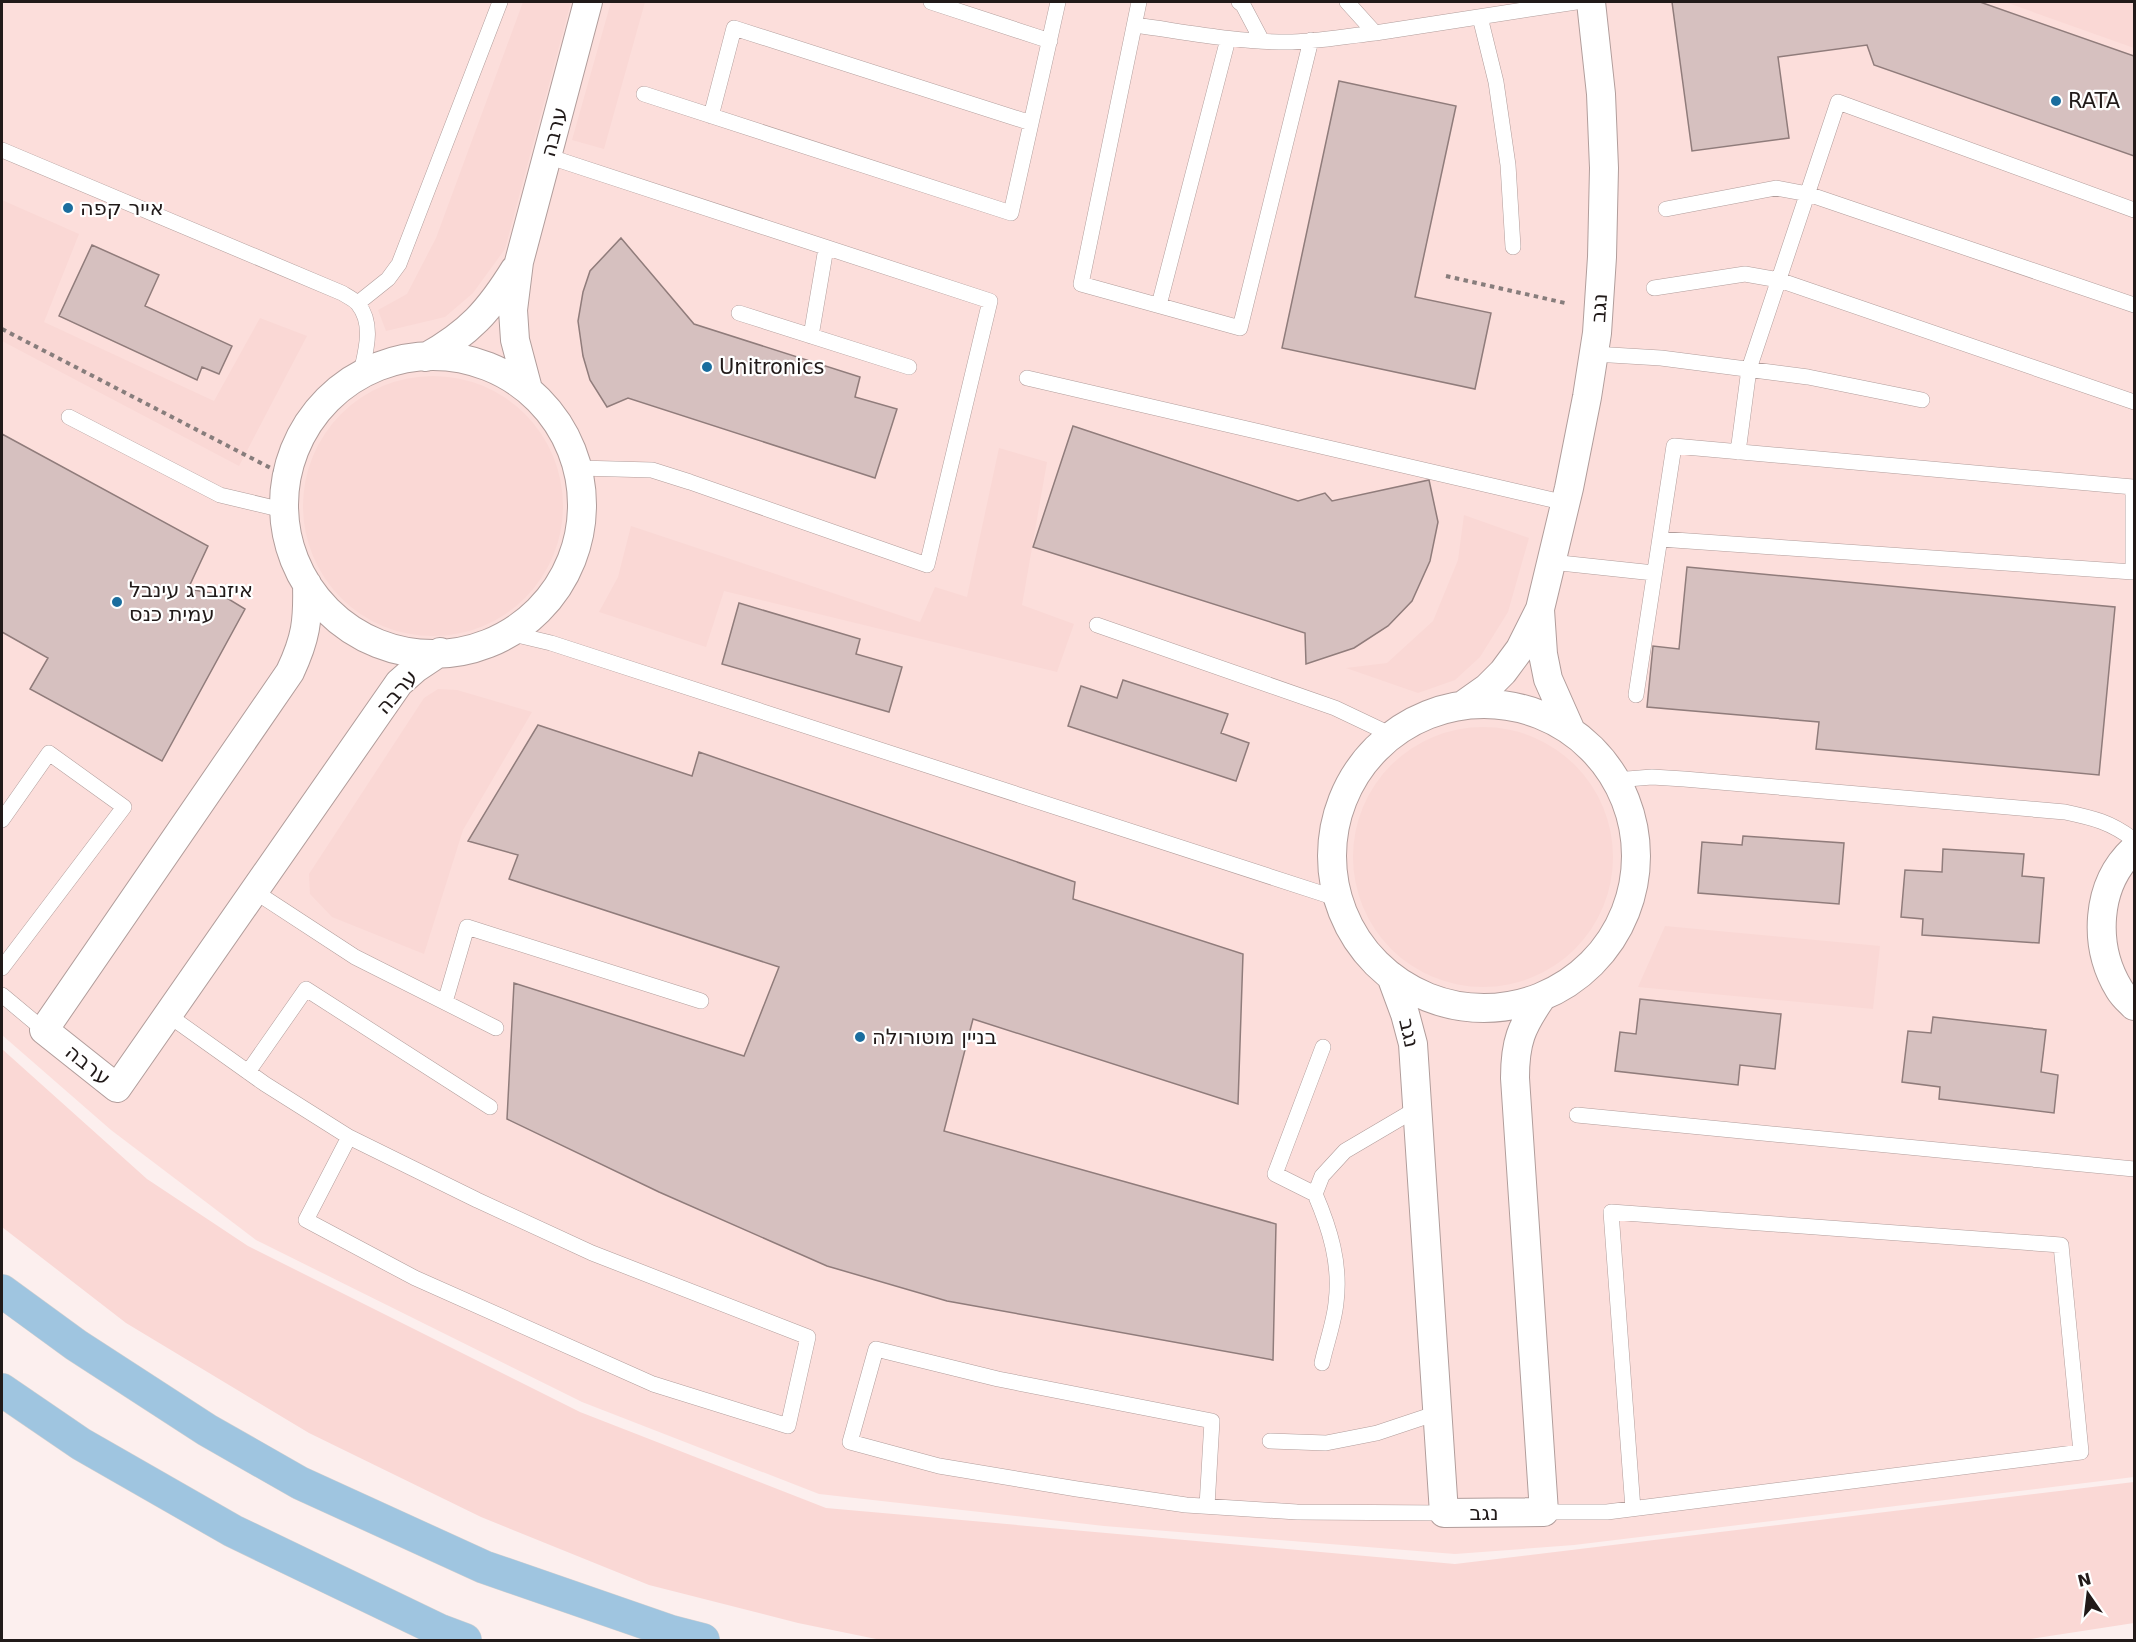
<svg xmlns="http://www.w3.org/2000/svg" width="2136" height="1642" viewBox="0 0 2136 1642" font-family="'DejaVu Sans','Noto Sans Hebrew',sans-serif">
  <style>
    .built { fill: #fcdedb }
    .green { fill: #fad8d5 }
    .building { fill: #d6c0bf; stroke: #907c7b; stroke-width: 1.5 }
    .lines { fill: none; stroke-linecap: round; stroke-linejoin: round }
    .lane-casing { stroke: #b19d9b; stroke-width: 16 }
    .street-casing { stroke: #b19d9b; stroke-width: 30 }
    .primary-casing { stroke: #d3d1d1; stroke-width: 34 }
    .path { stroke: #877d7c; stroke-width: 4; stroke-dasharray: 4.5 4.5; stroke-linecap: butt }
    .lane { stroke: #fff; stroke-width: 15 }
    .street { stroke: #fff; stroke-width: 28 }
    .primary { stroke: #9fc5e0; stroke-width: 33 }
    .poi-dot { fill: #1a6d9e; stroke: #fff; stroke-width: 2 }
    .labels { text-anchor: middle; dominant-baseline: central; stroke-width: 4.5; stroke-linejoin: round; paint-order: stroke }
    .poi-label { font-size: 21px; fill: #211a19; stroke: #fff; text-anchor: start }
    .street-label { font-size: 21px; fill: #211a19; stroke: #fff }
  </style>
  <rect width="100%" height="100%" fill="#fcefee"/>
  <path class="built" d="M2,2H2134V1477L1574,1545L1455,1554L1104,1526L819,1494L582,1402L256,1240L111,1130L2,1035Z"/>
  <path class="green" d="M523,2H571L505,249L473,293L445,317L386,331L378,310L407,294L436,238Z
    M611,2H645L604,149L572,140Z
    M2005,2H2134V48Z
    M2,200L79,234L44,322L214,401L260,318L307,336L239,466L2,341Z
    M303 506a130 130 0 1 1 260 0a130 130 0 1 1-260 0Z
    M999,448L1047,462L1022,605L1074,624L1057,672L724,591L706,647L599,612L618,577L631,526L920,622L935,587L967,597Z
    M1464,515L1529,538L1508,612L1480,657L1455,680L1418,693L1346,668L1387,663L1433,621L1458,560Z
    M438,689L457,690L532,712L463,830L424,954L332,917L310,894L309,874L424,698Z
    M1353 857a130 130 0 1 1 260 0a130 130 0 1 1-260 0Z
    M1665,926L1880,946L1873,1009L1638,987Z
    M2,1049L147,1179L248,1246L580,1412L826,1508L1455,1564L2134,1482V1623L2024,1640H881L798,1623L649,1585L481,1517L309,1433L126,1323L2,1227Z"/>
  <path class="building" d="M1672,2H1980L2134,56V156L1874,65L1867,45L1778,57L1789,138L1692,151Z
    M1339,81L1456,106L1415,297L1491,313L1475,389L1282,348Z
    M621,238L694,324L860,377L855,397L897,409L875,478L628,398L607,407L590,380L583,356L578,321L583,292L590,271Z
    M92,245L159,275L145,306L232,346L219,374L202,367L197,380L59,316Z
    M1073,426L1298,501L1325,493L1332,501L1429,480L1438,522L1430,561L1412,601L1388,626L1354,648L1306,664L1305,633L1033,547Z
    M2,434L208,546L188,589L222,595L245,609L162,761L30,689L48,658L2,632Z
    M1687,567L2115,607L2099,775L1816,749L1819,722L1647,707L1653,646L1679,649Z
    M739,603L860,639L856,654L902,667L889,712L722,664Z
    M1123,680L1228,714L1221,733L1249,743L1236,781L1068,726L1081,686L1117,698Z
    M538,725L692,776L699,752L1075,882L1073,899L1243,954L1238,1104L973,1019L944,1131L1276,1224L1273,1360L947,1301L827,1266L659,1192L507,1119L514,983L744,1056L779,967L509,879L518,855L468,841Z
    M1743,836L1844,843L1839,904L1698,893L1702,842L1742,845Z
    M1943,849L2024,854L2022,876L2044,878L2039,943L1922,935L1923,919L1901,917L1905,870L1942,872Z
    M1640,999L1781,1014L1775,1069L1740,1065L1738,1085L1615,1071L1620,1032L1636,1034Z
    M1933,1017L2046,1030L2041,1072L2058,1075L2054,1113L1939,1099L1940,1087L1902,1082L1908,1031L1931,1033Z"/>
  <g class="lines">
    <g class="lane-casing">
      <path id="lane" d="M931,2L1050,41
        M1139,2L1081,284L1240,328L1311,40
        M1239,2L1243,5L1262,41
        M1347,2L1375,33L1576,2
        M1480,17L1496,82L1508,165L1513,247
        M1135,25C1186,32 1236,42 1287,42C1316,42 1346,36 1375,33
        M644,94L1011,213L1058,2
        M711,116L734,28L1031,123
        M2,150L342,293C347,296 355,300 358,304C374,324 366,350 361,373
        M547,156L990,301L927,565L690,482L652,470L579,468
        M1666,209L1776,188L1808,194L2134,305
        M1654,288L1745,274L1779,280L2134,402
        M358,303L388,279L399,264L500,2
        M1159,305L1228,39
        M739,313L909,367
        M811,336L826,248
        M1594,354L1661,358L1808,377L1922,400
        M1027,378L1566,503
        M69,417L220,495L283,510
        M1738,452L1749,369L1838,102L2134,210
        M1551,562L1654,573
        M1097,625L1335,708L1394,736
        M509,633L551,643L1339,899
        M1636,695L1674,446L2133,487V572L1660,539
        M1615,780L1652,777L1684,779L2065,812C2093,818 2111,822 2134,840
        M2,820L49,753L124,807L2,968
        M254,891L355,957L496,1028
        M2,995L44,1030
        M445,1002L467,927L701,1001
        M168,1015L265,1084L349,1137L477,1200L592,1253L808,1337L788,1426L653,1384L415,1278L306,1220L349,1137
        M248,1072L306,989L490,1107
        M1577,1115L2134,1169
        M1315,1194L1275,1174L1323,1047
        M1322,1363C1326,1344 1334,1323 1336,1303C1341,1264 1330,1229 1315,1194L1322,1176L1345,1151L1418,1108
        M1270,1441L1326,1443L1377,1433L1437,1413
        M1207,1506L1212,1421L998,1379L876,1349L850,1442L939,1466L1077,1489L1186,1505L1297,1512L1444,1513
        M1544,1512H1607L2081,1452L2061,1245L1611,1212L1633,1509"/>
    </g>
    <g class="street-casing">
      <path id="street" d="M284 505a149 149 0 1 1 298 0a149 149 0 1 1-298 0Z
        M426,357C469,333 489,311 515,269
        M528,389L515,340L513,310L519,262L588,2
        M307,584C308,621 306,638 290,672L44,1030L117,1088L399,683L416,668L440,652
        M1540,610L1543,654L1548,679L1571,731
        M1332 856a152 152 0 1 1 304 0a152 152 0 1 1-304 0Z
        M1463,705L1487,688L1503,672L1520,649L1540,609L1569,488L1587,397L1597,333L1602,257L1604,168L1601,94L1591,2
        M2134,849C2095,885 2093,946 2119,989C2123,996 2129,1001 2134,1006
        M1391,976L1405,1014L1413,1044L1444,1513L1544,1512L1515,1078C1515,1042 1521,1027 1542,997"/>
    </g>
    <g class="primary-casing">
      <path id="primary" d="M2,1291L76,1345L207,1430L300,1483L484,1567L672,1632L703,1640
        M2,1390L81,1444L233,1531L441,1631L465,1640"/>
    </g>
    <path class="path" d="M1446,276L1565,303
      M2,329L286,476"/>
    <use href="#lane" class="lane"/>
    <use href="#street" class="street"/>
    <use href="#primary" class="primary"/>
  </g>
  <g class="poi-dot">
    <circle cx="2056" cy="101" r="6"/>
    <circle cx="68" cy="208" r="6"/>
    <circle cx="707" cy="367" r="6"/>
    <circle cx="117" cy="602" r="6"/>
    <circle cx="860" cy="1037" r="6"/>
  </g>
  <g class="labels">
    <g class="poi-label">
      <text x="2068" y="101">RATA</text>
      <text x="80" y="208">אייר קפה</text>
      <text x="719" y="367">Unitronics</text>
      <text x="129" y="590">איזנברג עינבל<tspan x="129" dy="24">עמית כנס</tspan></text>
      <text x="872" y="1037">בניין מוטורולה</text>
    </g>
    <g class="street-label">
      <text transform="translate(554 132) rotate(-75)">ערבה</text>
      <text transform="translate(1599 308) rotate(-86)">נגב</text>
      <text transform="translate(397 692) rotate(-49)">ערבה</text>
      <text transform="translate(1409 1033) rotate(77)">נגב</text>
      <text transform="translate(88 1065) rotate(39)">ערבה</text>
      <text x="1484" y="1513">נגב</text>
    </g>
  </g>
  <rect width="2136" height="1642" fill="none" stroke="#211a19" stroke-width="6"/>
  <g transform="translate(2088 1594) rotate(346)" stroke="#ffffff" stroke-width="4.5" paint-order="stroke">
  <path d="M0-4.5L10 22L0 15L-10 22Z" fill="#211a19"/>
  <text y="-9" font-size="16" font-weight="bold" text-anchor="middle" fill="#211a19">N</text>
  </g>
</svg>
